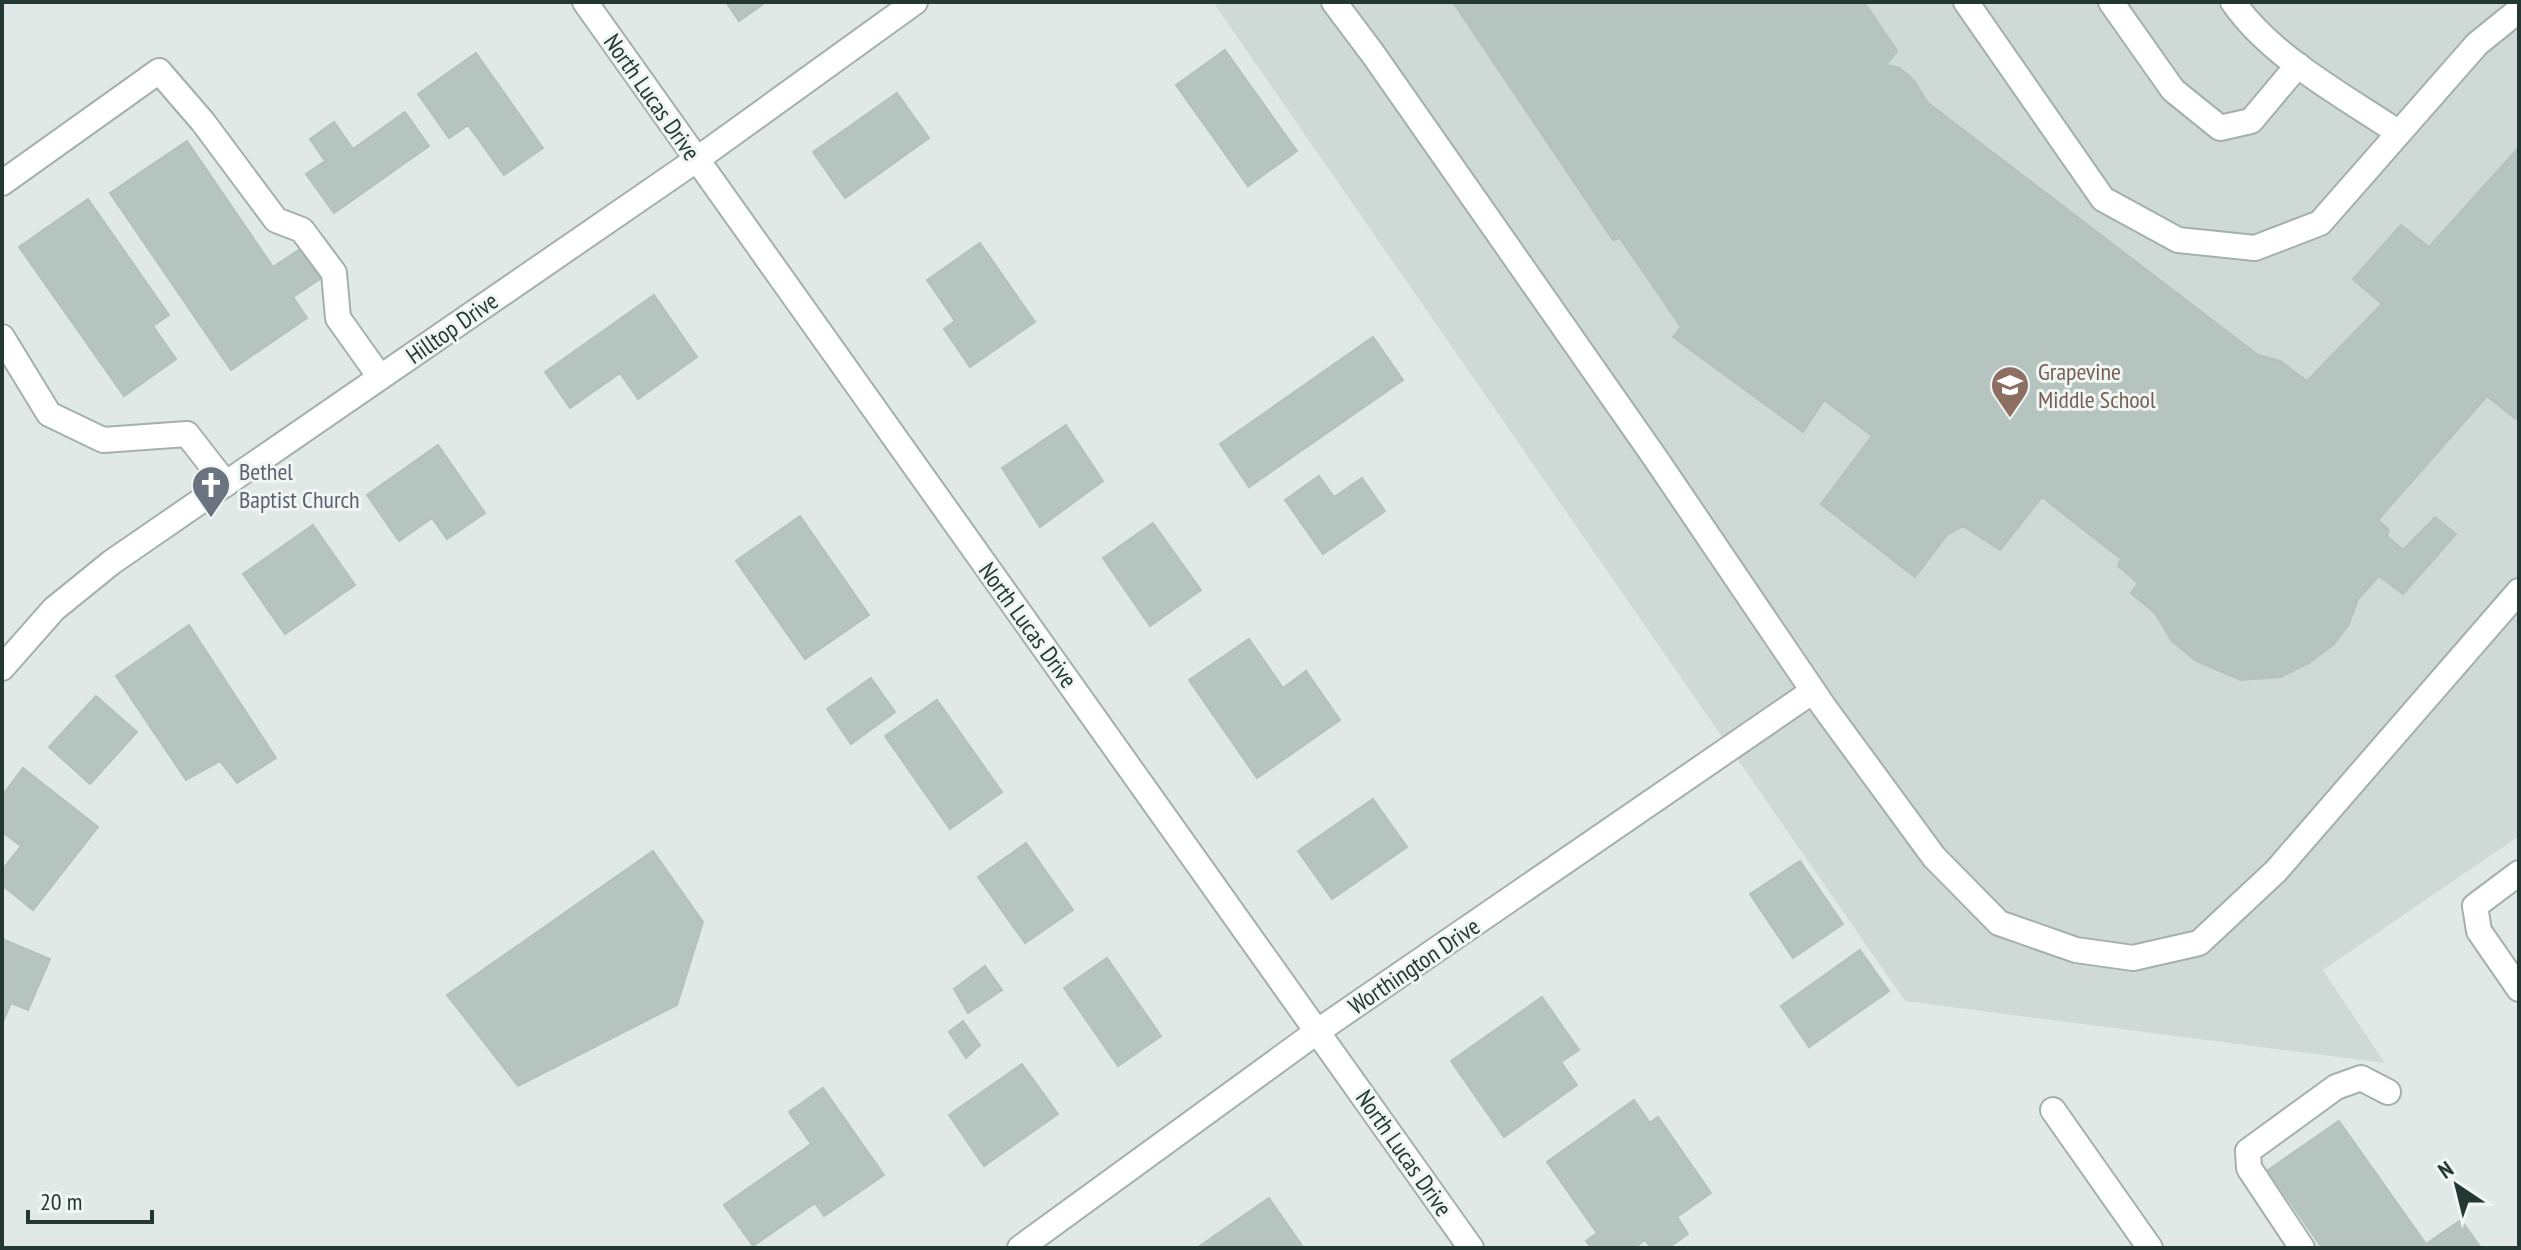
<svg xmlns="http://www.w3.org/2000/svg" width="2521" height="1250" viewBox="0 0 2521 1250" font-family="'PT Sans Narrow',sans-serif">
  <style>
    .built { fill: #cfd9d5 }
    .building { fill: #b6c4bf; stroke: #b3c2bd; stroke-width: 2 }
    .lines { fill: none; stroke-linecap: round; stroke-linejoin: round }
    .service-casing { stroke: #a4b0ad; stroke-width: 28 }
    .minor-casing { stroke: #a4b0ad; stroke-width: 28 }
    .service { stroke: #fff; stroke-width: 24 }
    .minor { stroke: #fff; stroke-width: 24 }
    .labels { text-anchor: middle; dominant-baseline: central; stroke-width: 6; stroke-linejoin: round; paint-order: stroke }
    .street-label { font-size: 24px; fill: #233833; stroke: #f0f6f4 }
    .education-label { font-size: 24px; fill: #785e54; stroke: #f0f6f4; text-anchor: start }
    .worship-label { font-size: 24px; fill: #5b616d; stroke: #f0f6f4; text-anchor: start }
  </style>
  <rect width="100%" height="100%" fill="#e0e9e6"/>
  <path class="built" d="M1213,2H2519V836L2323,970L2385,1063L1905,1001Z"/>
  <path class="building" d="M726,2H766L739,21Z
    M1453,2H1864L1897,51L1886,65L1900,68L1914,81L1928,103L2258,355L2280,361L2307,381L2382,304L2353,279L2401,225L2429,247L2519,147V415L2516,419L2487,396L2378,520L2389,530L2387,536L2403,550L2435,517L2456,534L2403,594L2379,576L2358,599L2349,624L2334,644L2309,663L2281,677L2241,680L2196,661L2172,641L2155,613L2131,593L2138,583L2118,566L2121,559L2042,497L2000,550L1963,526L1947,535L1915,577L1821,504L1872,436L1824,400L1803,432L1673,337L1681,327L1620,238L1613,240Z
    M1225,50L1297,151L1248,186L1176,85Z
    M476,53L543,148L504,175L468,125L449,138L418,94Z
    M897,93L929,138L845,198L813,152Z
    M405,112L429,146L334,213L306,174L325,161L310,139L334,122L353,149Z
    M187,141L273,267L300,249L320,279L293,297L307,318L231,370L110,193Z
    M88,199L169,315L153,326L176,359L124,396L19,247Z
    M980,243L1035,322L970,367L944,329L955,321L927,280Z
    M654,295L697,357L638,399L620,373L570,408L545,372Z
    M1373,337L1403,380L1249,487L1220,444Z
    M1066,425L1103,481L1040,527L1002,468Z
    M438,445L485,513L447,539L432,518L399,541L367,495Z
    M1319,476L1334,497L1362,478L1385,511L1323,554L1285,500Z
    M800,516L869,615L805,659L736,561Z
    M1153,523L1201,590L1150,626L1103,558Z
    M313,525L355,585L285,634L243,574Z
    M189,625L276,758L237,783L220,761L186,780L116,676Z
    M1249,639L1283,688L1306,671L1340,720L1257,778L1189,680Z
    M871,678L895,712L851,744L827,709Z
    M96,696L137,732L90,784L49,747Z
    M937,700L1002,792L950,829L885,736Z
    M23,768L98,827L33,910L2,885V870L21,846L2,832V796Z
    M1373,799L1407,847L1332,899L1298,851Z
    M1026,843L1073,910L1025,943L978,877Z
    M653,851L703,922L677,1005L518,1086L447,995Z
    M1800,861L1843,924L1793,958L1750,894Z
    M2,939L50,959L28,1010L11,1003L2,1024Z
    M1860,950L1889,991L1809,1047L1781,1006Z
    M1107,958L1161,1036L1118,1066L1064,988Z
    M985,966L1002,990L968,1013L954,989Z
    M1542,997L1579,1050L1561,1062L1577,1085L1504,1137L1451,1061Z
    M963,1021L980,1045L966,1058L949,1032Z
    M1022,1064L1058,1114L984,1166L949,1115Z
    M823,1088L884,1175L824,1216L815,1203L753,1246L724,1205L811,1144L789,1112Z
    M1634,1100L1650,1123L1658,1117L1711,1193L1677,1217L1688,1234L1668,1248H1651L1645,1240L1634,1248H1591L1586,1241L1597,1233L1547,1162Z
    M2339,1121L2426,1244L2461,1220L2481,1248H2322L2268,1170Z
    M1269,1198L1303,1247L1197,1248Z"/>
  <g class="lines">
    <g class="service-casing">
      <path id="service" d="M1334,2L1373,54L1656,459L1824,707L1934,857L1999,923L2076,950L2133,958L2199,943L2276,871L2519,591
        M1966,2L2103,199L2178,240L2255,248L2320,223L2477,44L2519,10
        M2111,2L2173,90L2220,128L2251,121L2298,65
        M2233,2C2271,57 2344,96 2399,133
        M2,183L159,71L203,122L276,220L302,230L334,273L338,318L380,377
        M2,337L49,414L103,440L187,434L226,484
        M2519,873L2475,906L2479,931L2519,989
        M2053,1110L2150,1248
        M2302,1248L2249,1168L2248,1151L2336,1087L2361,1078L2388,1092"/>
    </g>
    <g class="minor-casing">
      <path id="minor" d="M585,2L1471,1248
        M2,668L54,609L112,562L696,160L915,2
        M1020,1248L1318,1031L1813,691"/>
    </g>
    <use href="#service" class="service"/>
    <use href="#minor" class="minor"/>
  </g>
  <defs>
    <g id="school-pin" transform="scale(2)"><path d="M0 17L-7.5 6A9.5 9.5 0 1 1 7.5 6Z" fill="#8d6e63" stroke="#f0f6f4"/><path d="M0-5L7-2L0 1L-7-2ZM-4 1L0 2.5L4 1V4Q0 6-4 4Z" fill="#fff"/></g>
    <g id="church-pin" transform="scale(2)"><path d="M0 17L-7.5 6A9.5 9.5 0 1 1 7.5 6Z" fill="#6b7280" stroke="#f0f6f4"/><path d="M-1.2-6h2.4v3.5h3.3v2.4h-3.3V6h-2.4V-.1h-3.3v-2.4h3.3Z" fill="#fff"/></g>
  </defs>
  <g fill-rule="evenodd">
    <use href="#school-pin" x="2010" y="385"/>
    <use href="#church-pin" x="211" y="485"/>
  </g>
  <g class="labels">
    <g class="street-label">
      <text transform="translate(652 97) rotate(55)">North Lucas Drive</text>
      <text transform="translate(452 328) rotate(-35)">Hilltop Drive</text>
      <text transform="translate(1028 625) rotate(54)">North Lucas Drive</text>
      <text transform="translate(1414 966) rotate(-34)">Worthington Drive</text>
      <text transform="translate(1404 1153) rotate(55)">North Lucas Drive</text>
    </g>
    <g class="education-label">
      <text x="2038" y="371">Grapevine<tspan x="2038" dy="28">Middle School</tspan></text>
    </g>
    <g class="worship-label">
      <text x="239" y="471">Bethel<tspan x="239" dy="28">Baptist Church</tspan></text>
    </g>
  </g>
  <rect width="2521" height="1250" fill="none" stroke="#233833" stroke-width="8"/>
  <g transform="translate(2457 1186) rotate(325)" stroke="#f0f6f4" stroke-width="6" paint-order="stroke">
  <path d="M0-6L14 30L0 20L-14 30Z" fill="#233833"/>
  <text y="-12" font-size="22" font-weight="bold" text-anchor="middle" fill="#233833">N</text>
  </g>
  <path d="M28 1210v12h124v-12" fill="none" stroke="#233833" stroke-width="4"/>
  <text x="40" y="1210" font-size="24" fill="#233833" stroke="#f0f6f4" stroke-width="6" paint-order="stroke">20 m</text>
</svg>
